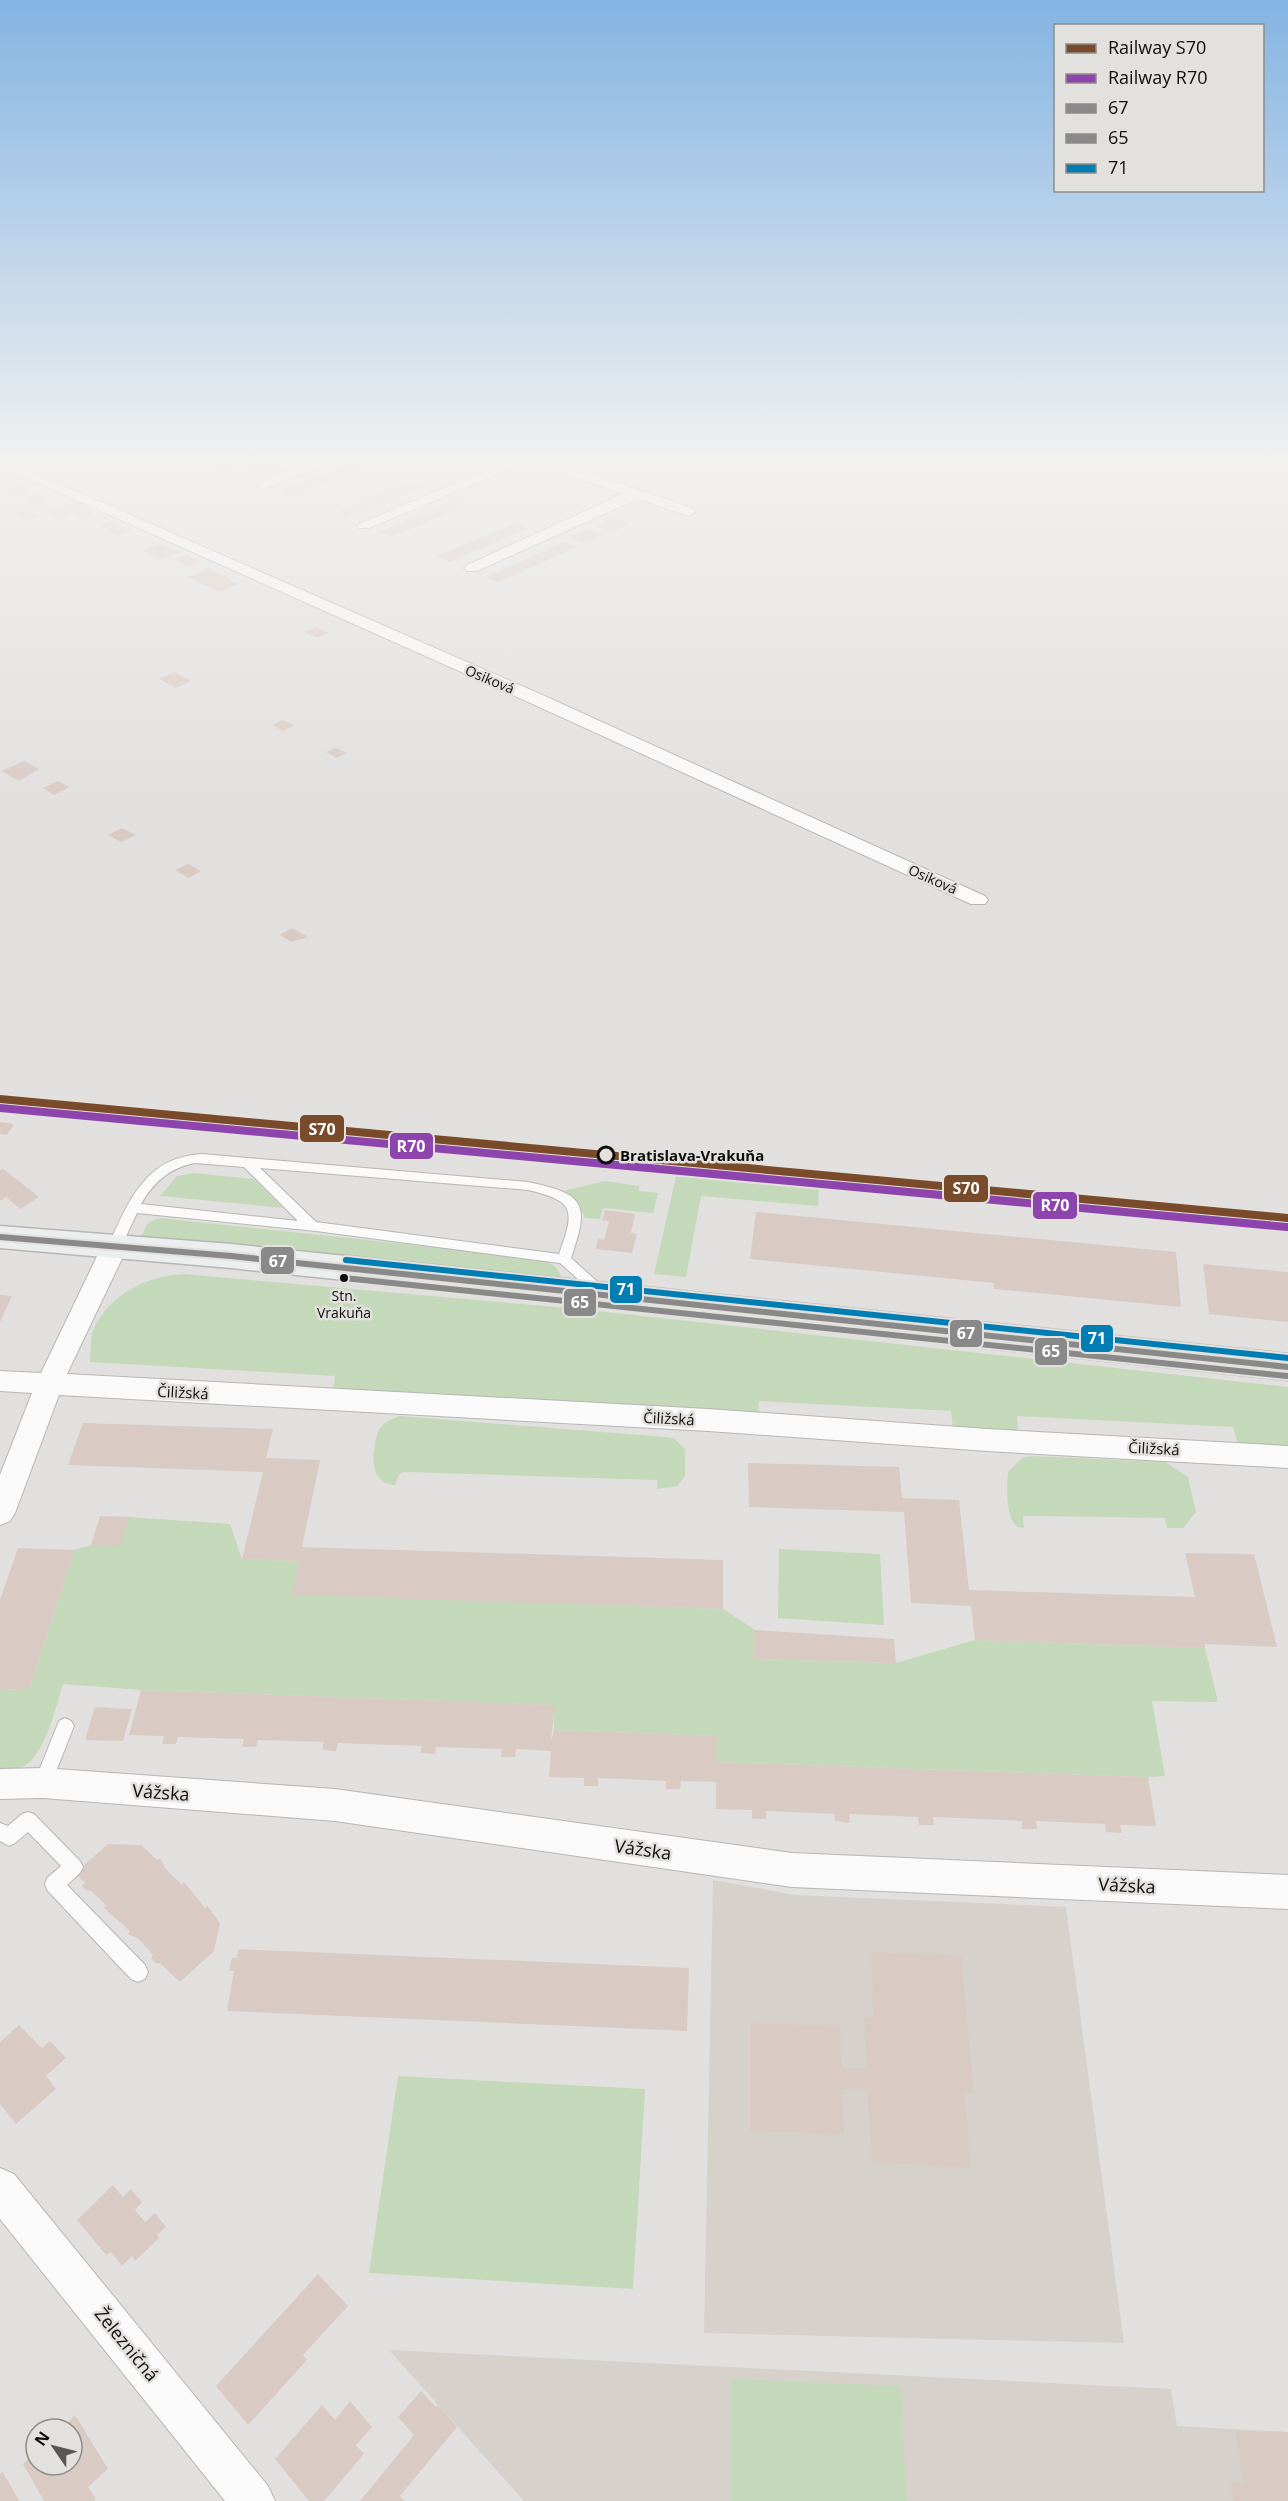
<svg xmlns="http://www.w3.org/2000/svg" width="1288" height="2501" viewBox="0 0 1288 2501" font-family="'Open Sans',sans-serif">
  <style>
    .built { fill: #d6d1ca }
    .green { fill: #c3d9ba }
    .building { fill: #dacac4 }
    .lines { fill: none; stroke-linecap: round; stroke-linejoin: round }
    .lane-casing { stroke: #b7b6b4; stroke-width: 2 }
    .street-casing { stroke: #b7b6b4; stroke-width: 2 }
    .secondary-casing { stroke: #b7b6b4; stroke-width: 3 }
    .lane { fill: #fbfafa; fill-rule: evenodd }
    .street { fill: #fbfafa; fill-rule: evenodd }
    .secondary { fill: #ebeeef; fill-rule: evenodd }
    .bus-1-casing { stroke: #e3e1dd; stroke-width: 10 }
    .bus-2-casing { stroke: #e3e1dd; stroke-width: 10 }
    .bus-3-casing { stroke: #e3e1dd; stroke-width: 10 }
    .bus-1 { stroke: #898989; stroke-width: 6 }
    .bus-2 { stroke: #898989; stroke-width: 6 }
    .bus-3 { stroke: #007db3; stroke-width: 6 }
    .rail-1-casing { stroke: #e3e1dd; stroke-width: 12 }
    .rail-2-casing { stroke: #e3e1dd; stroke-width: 12 }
    .rail-1 { stroke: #7a4b2a; stroke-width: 8 }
    .rail-2 { stroke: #8e44ad; stroke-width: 8 }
    .stop-dot { fill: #e3e1dd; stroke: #0e0d0c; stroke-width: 3 }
    .bus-dot { fill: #0e0d0c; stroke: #e3e1dd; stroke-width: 2 }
    .labels { text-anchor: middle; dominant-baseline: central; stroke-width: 5; stroke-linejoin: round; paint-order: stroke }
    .far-street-label { font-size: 14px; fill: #0e0d0c; stroke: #e3e1dd }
    .bus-label { font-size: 14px; fill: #0e0d0c; stroke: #e3e1dd }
    .stop-label { font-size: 15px; font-weight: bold; fill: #0e0d0c; stroke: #e3e1dd; text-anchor: start }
    .street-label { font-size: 15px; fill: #0e0d0c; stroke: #e3e1dd }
    .near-street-label { font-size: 18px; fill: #0e0d0c; stroke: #e3e1dd }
    .line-badge { stroke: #e3e1dd; stroke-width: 2 }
    .badge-label { font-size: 16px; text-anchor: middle; font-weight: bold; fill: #fff }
  </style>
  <rect width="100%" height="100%" fill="#e2e0de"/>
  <path class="built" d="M713,1880L795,1895L1066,1907L1124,2343L704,2333Z
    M389,2350L1171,2389L1177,2426L1288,2432V2501H524Z"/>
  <path class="green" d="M677,1172L819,1186L818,1206L701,1196L686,1277L654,1274Z
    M194,1173L254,1179L283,1208L160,1196L177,1176Z
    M605,1181L639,1186V1191L658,1193L653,1213L603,1208L600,1219L585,1218L578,1202L563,1191Z
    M159,1218L539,1258C554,1263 559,1268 563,1283L141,1237L148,1223Z
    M184,1274L588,1310L1288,1387V1448L1238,1444L1233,1427L1017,1416L1018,1432L953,1428L951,1411L759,1401L758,1416L333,1391L335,1376L90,1362C91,1353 90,1339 93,1330C109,1294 147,1276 184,1274Z
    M400,1416L666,1437L675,1439L685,1449V1476L677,1486L657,1489V1480L404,1472L400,1473L395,1485C369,1485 371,1452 378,1432C382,1423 391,1419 400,1416Z
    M1032,1456L1165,1462L1188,1477L1196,1512L1183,1528H1167L1165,1518L1037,1516H1023L1024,1528L1017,1527C1005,1516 1007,1487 1008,1472L1022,1458Z
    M129,1517L230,1524L242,1559L299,1561L292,1594L723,1609L755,1630L754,1659L896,1663L975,1640L1205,1648L1218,1702L1152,1701L1165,1776L1148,1777L716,1762V1736L554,1730V1705L141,1690L63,1684C56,1706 45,1755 24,1766C17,1770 8,1769 0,1768V1689L29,1690L74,1550L91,1545Z
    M779,1549L880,1554L884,1625L778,1618Z
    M398,2076L645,2089L633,2289L369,2273Z
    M731,2379L900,2386L907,2501H731Z"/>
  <path class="building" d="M237,458H258L225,470L215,466Z
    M356,462L368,466L290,496L279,491Z
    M269,463L279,467L248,479L237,475Z
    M411,482L423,487L345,518L333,514Z
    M19,485L31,490L13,496L2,491Z
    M40,494L50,498L35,506L23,500Z
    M456,500L468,505L391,537L378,532Z
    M77,502L86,508L82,509L93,514L81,518L71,513L59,518L48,512Z
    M26,510L34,513L40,516L28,521L14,514Z
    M613,517L631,523L612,532L595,526Z
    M113,520L120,525L132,530L117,536L99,525Z
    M515,523L528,528L450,562L437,556Z
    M586,529L603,535L584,543L569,537Z
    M564,542L577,547L499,582L486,577Z
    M161,544L175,550L182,552L158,560L155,559L157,557L142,551Z
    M187,555L201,562L189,566L174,559Z
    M208,569L226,576L231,579L229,580L238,584L220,592L187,577Z
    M316,627L329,633L317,638L304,632Z
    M174,672L191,681L176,688L159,679Z
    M282,720L294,725L283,731L272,725Z
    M336,748L347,753L337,758L326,752Z
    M24,761L39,769L19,781L1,771Z
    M58,781L69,787L54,795L43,788Z
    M122,828L136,835L121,842L108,835Z
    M188,864L201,871L189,878L175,870Z
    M292,928L308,937L291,942L280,935Z
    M0,1122L14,1124L7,1135L0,1134Z
    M3,1169L15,1178L39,1197L20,1209L6,1197L0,1201V1170Z
    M605,1210L635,1214L631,1233L637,1234L632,1253L596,1249L598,1239L604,1240L609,1221H602Z
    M756,1212L1176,1252L1181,1307L994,1289V1283L750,1259Z
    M1203,1264L1288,1272V1322L1209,1314Z
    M0,1295L12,1296L0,1322Z
    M83,1423L273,1429L263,1470L266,1458L320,1460L302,1547L723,1560V1609L291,1595L299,1561L242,1559L263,1472L68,1465Z
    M748,1463L899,1467L902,1498L959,1500L969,1590L1195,1597L1185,1553L1254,1554L1277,1647L1205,1644V1648L975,1640L971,1606L911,1603L904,1512L749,1507Z
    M100,1516L129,1517L120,1546L91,1545Z
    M18,1548L74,1550L29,1690L0,1689V1600Z
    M755,1630L894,1639L896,1663L754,1659Z
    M141,1690L555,1705L551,1741L554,1730L717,1736L716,1762L1148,1777L1156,1826L1120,1825L1122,1833L1106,1832L1105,1824L1036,1821L1037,1829H1022V1821L933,1817L934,1825H919L918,1817L849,1814L850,1823L835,1821L834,1814L766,1811V1819H752V1810L716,1809V1782L681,1781L680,1789H666V1781L598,1778V1786H584V1778L549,1777L551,1751L516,1749L515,1757H501L502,1749L436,1747L435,1754L420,1753L422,1746L338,1743L336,1751L322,1750L324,1742L258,1740L256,1747H242L244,1739L178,1737L176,1744H162L164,1736L129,1735Z
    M95,1707L132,1709L123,1741L85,1740Z
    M108,1844L141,1845L157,1860L160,1858L165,1868L182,1885L184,1882L205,1908L207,1905L220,1923L214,1951L180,1982L161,1964L156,1963L151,1958L153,1955L139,1939L128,1934L130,1931L104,1908L107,1906L91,1891L86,1890L82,1886L85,1883L75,1873Z
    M239,1949L689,1968L687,2031L227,2011L234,1971H229L232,1958H237Z
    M871,1952L961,1955L974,2093L964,2092L971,2168L872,2162L867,2089H842L844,2135L750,2130V2023L840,2026L842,2068L867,2069L864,2017H874Z
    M19,2025L42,2048L50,2041L66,2058L46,2076L56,2089L16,2124L0,2104V2042Z
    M113,2185L123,2197L131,2189L142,2202L135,2210L145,2222L155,2213L166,2227L157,2235L159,2238L135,2261L132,2256L122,2266L111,2252L106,2255L77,2220Z
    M318,2274L348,2306L303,2355L307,2360L248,2425L216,2386Z
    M421,2391L436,2407L438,2405L457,2427L400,2496L405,2501H360L414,2435L398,2417Z
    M350,2401L372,2427L356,2445L364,2454L324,2501H309L275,2459L322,2405L335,2420Z
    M75,2415L108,2469L88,2487L96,2499L94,2501H44L23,2464L36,2452V2465H72V2429H61Z
    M1235,2431L1288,2432V2501H1233L1230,2482L1244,2483Z
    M3,2472L19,2501H0V2474Z"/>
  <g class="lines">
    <g class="lane-casing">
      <path id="lane" d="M202,1154L528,1182C585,1194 590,1203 571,1258L611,1294L609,1298H599L560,1263L316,1231L137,1213L120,1249H110L108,1246C129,1201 145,1157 202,1154ZM195,1163L244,1167L298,1221L141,1204C154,1182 169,1168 195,1163ZM260,1168L528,1190C575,1201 575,1210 559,1254L316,1222Z
        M65,1718L71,1721L74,1726L49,1789L43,1791L37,1789L34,1783L59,1721Z
        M28,1812L34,1814L80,1861L83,1867L80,1873L67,1885L145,1965L148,1972L145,1979L138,1982L131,1979L47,1890L45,1884L47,1878L61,1866L28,1832L15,1843L9,1846L0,1841V1823L8,1826L22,1814Z"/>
    </g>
    <g class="street-casing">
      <path id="street" d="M0,458L538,693L985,896L988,900L985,904H971L526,701L0,466Z
        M196,458H216L200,465L193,461Z
        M266,458H285L304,465L323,458H342L264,489L259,488V482L291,470Z
        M515,458H546L694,509L696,512L689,516L637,499L477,571H467L464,568L467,565L623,494L530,461L369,528H359L357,525Z
        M115,1237L124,1240L128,1246L67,1374L708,1409L987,1429L1288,1446V1468L987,1451L708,1431L59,1395L15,1513L10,1521L0,1525V1475L32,1393L0,1391V1371L41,1373L102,1246L106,1240Z
        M43,1768L335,1789L792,1853L1288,1875V1909L792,1887L335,1821L43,1798L0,1799V1769Z
        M0,2168L14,2174L268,2486L275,2501H225L0,2219Z"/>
    </g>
    <g class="secondary-casing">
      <path id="secondary" d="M0,1226L231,1244L1288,1354V1380L231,1268L0,1248Z"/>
    </g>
    <use href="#lane" class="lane"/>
    <use href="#street" class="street"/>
    <use href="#secondary" class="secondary"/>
    <g class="bus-1-casing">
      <path id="bus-1" d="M0,1237L231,1256L1288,1367"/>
    </g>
    <g class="bus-2-casing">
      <path id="bus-2" d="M344,1278L1287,1376"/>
    </g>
    <g class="bus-3-casing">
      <path id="bus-3" d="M346,1260L1288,1358"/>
    </g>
    <use href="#bus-1" class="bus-1"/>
    <use href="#bus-2" class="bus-2"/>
    <use href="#bus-3" class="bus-3"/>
    <g class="rail-1-casing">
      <path id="rail-1" d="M0,1099L1288,1218"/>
    </g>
    <g class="rail-2-casing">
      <path id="rail-2" d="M0,1108L1287,1227"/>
    </g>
    <use href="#rail-1" class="rail-1"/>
    <use href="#rail-2" class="rail-2"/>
  </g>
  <linearGradient id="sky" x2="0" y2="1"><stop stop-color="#83b4e2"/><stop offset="0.57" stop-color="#f2f1f0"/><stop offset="1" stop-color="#f2f1f0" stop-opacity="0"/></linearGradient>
  <rect width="1288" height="808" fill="url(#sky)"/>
  <circle class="stop-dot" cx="606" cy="1155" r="8"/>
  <circle class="bus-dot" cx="344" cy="1278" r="5"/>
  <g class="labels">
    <g class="far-street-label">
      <text transform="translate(490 679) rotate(23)">Osiková</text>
      <text transform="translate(933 879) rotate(24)">Osiková</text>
    </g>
    <g class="bus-label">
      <text x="344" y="1295">Stn.<tspan x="344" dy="17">Vrakuňa</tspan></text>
    </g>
    <g class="stop-label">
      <text x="620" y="1155">Bratislava-Vrakuňa</text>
    </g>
    <g class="street-label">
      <text transform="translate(183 1392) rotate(3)">Čiližská</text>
      <text transform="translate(669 1418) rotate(3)">Čiližská</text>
      <text transform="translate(1154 1448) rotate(3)">Čiližská</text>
    </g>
    <g class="near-street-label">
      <text transform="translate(161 1792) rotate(4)">Vážska</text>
      <text transform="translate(643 1849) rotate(8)">Vážska</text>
      <text transform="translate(1127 1885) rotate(3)">Vážska</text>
      <text transform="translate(127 2344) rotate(51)">Železničná</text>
    </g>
  </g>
  <g class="line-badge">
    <rect x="299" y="1114" width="46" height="29" rx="6" fill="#7a4b2a"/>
    <rect x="389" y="1132" width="45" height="28" rx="6" fill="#8e44ad"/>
    <rect x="943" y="1174" width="46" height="29" rx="6" fill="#7a4b2a"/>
    <rect x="1032" y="1191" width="46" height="29" rx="6" fill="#8e44ad"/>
    <rect x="260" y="1246" width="35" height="29" rx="6" fill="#898989"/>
    <rect x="609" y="1275" width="34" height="29" rx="6" fill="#007db3"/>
    <rect x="563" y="1288" width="34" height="29" rx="6" fill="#898989"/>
    <rect x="949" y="1319" width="34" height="29" rx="6" fill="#898989"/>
    <rect x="1080" y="1324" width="34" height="29" rx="6" fill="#007db3"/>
    <rect x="1034" y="1337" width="34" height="29" rx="6" fill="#898989"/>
  </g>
  <g class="badge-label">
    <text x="322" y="1135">S70</text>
    <text x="411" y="1152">R70</text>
    <text x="966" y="1194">S70</text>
    <text x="1055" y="1211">R70</text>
    <text x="278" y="1267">67</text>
    <text x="626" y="1295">71</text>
    <text x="580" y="1308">65</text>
    <text x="966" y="1339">67</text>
    <text x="1097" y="1344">71</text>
    <text x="1051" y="1357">65</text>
  </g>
  <rect x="1054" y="24" width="210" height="168" fill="#e3e1dd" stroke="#8e8c89" stroke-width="1.5"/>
  <rect x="1066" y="44" width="30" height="9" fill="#7a4b2a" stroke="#8e8c89" stroke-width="1.5"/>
  <text x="1108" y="54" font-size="18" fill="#0e0d0c">Railway S70</text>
  <rect x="1066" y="74" width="30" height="9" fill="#8e44ad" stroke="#8e8c89" stroke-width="1.5"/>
  <text x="1108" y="84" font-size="18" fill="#0e0d0c">Railway R70</text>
  <rect x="1066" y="104" width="30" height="9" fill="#898989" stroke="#8e8c89" stroke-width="1.5"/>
  <text x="1108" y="114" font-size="18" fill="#0e0d0c">67</text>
  <rect x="1066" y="134" width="30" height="9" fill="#898989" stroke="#8e8c89" stroke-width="1.5"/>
  <text x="1108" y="144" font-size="18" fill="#0e0d0c">65</text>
  <rect x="1066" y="164" width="30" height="9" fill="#007db3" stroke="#8e8c89" stroke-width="1.5"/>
  <text x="1108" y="174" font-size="18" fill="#0e0d0c">71</text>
  <g transform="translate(54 2447) rotate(305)"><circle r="28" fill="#e3e1dd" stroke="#8e8c89" stroke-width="1.5"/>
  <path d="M0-4.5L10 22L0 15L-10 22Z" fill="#585756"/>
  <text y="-9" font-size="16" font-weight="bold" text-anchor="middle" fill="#0e0d0c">N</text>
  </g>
</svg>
